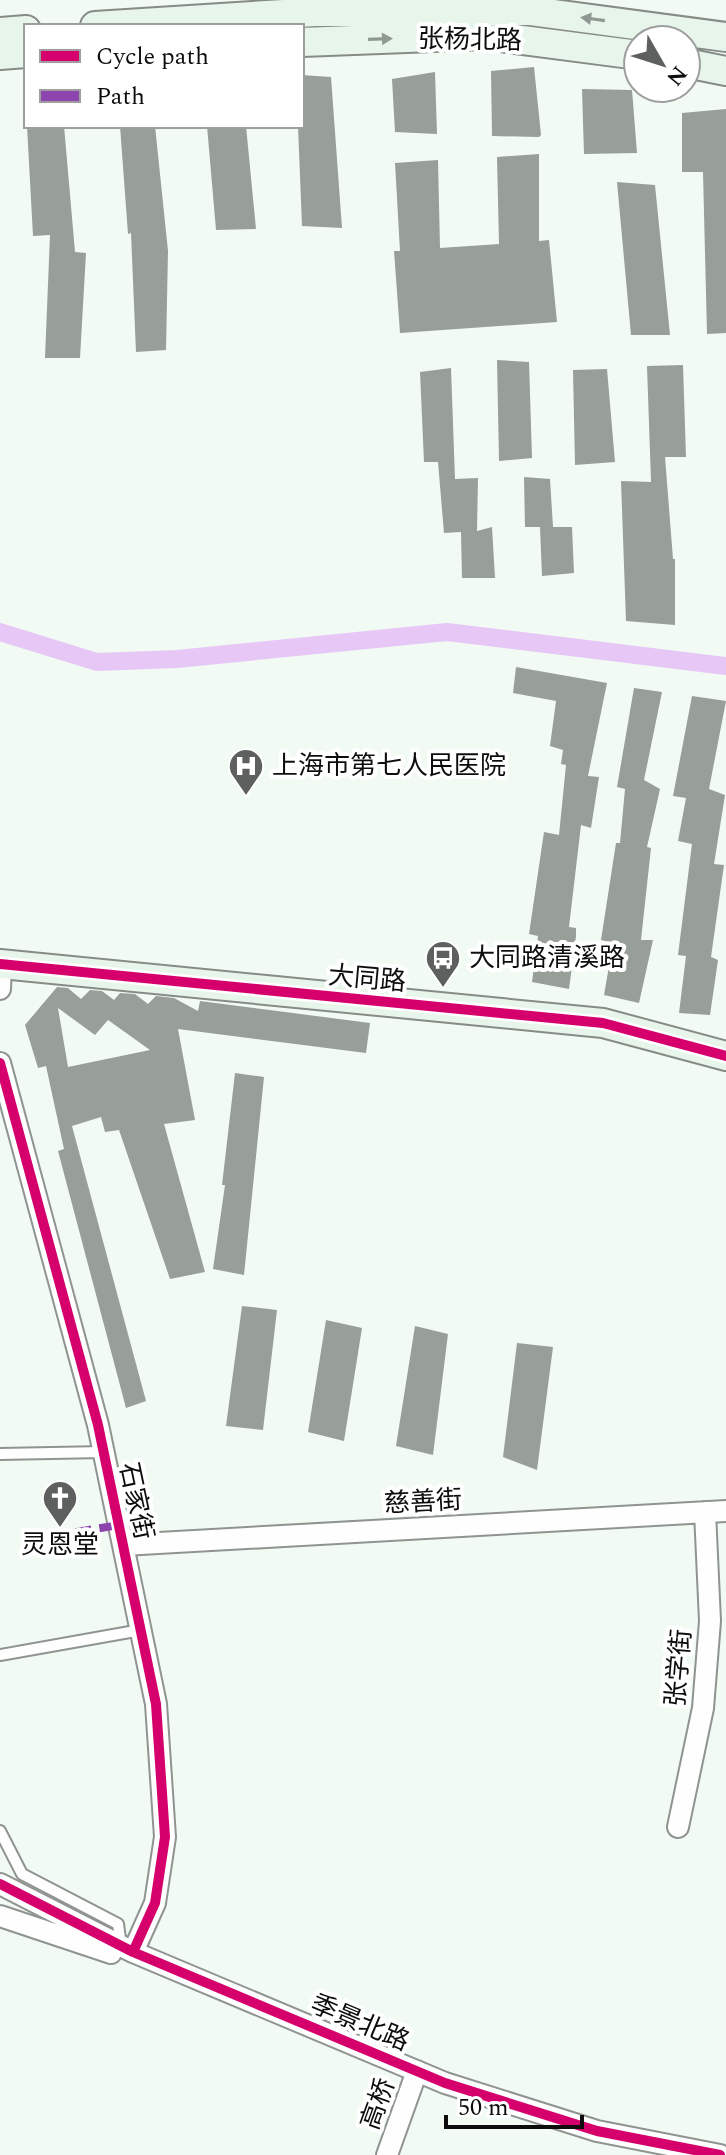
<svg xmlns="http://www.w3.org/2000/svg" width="726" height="2155" viewBox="0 0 726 2155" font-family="Spectral,'Noto Sans SC',serif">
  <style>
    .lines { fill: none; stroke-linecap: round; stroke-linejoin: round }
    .canal { stroke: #e7c7f6; stroke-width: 18 }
    .building { fill: #989e98; fill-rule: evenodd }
    .lane-casing { stroke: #909491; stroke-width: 14 }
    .street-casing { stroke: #909491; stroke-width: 24 }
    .secondary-casing { stroke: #868b87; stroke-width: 32 }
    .lane { stroke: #fdfefd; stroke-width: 10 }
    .street { stroke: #fdfefd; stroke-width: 20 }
    .secondary { stroke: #e8f5eb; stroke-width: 28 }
    .quiet { stroke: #8e44ad; stroke-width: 8; stroke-dasharray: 16 8; stroke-linecap: butt }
    .cycleway-casing { stroke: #fff; stroke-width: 15 }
    .cycleway { stroke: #d6006c; stroke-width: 10 }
    .oneway { fill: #909892 }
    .labels { text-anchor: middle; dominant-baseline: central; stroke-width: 8; stroke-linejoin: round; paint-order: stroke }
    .street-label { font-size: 26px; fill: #0d0d0d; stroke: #fff }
    .poi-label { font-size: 26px; fill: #0d0d0d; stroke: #fff; text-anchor: start }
  </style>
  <rect width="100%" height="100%" fill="#f1fbf3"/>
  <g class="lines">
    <path class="canal" d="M0,632L97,662L177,659L447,632L726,666"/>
  </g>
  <path class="building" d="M534,67L541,135L539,137L492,136L491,71Z
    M435,72L437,134L395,132L392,79Z
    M302,75L331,77L342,228L302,226L298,126H302Z
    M582,89L632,90L637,153L584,154Z
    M726,109V333L707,334L703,172H682V113Z
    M27,126H64L75,252L86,253L80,358H45L50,235L33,236Z
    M120,126H155L168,251L166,350L136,352L131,233L128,234Z
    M207,126H246L256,229L216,230Z
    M539,154V241L549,240L557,322L400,333L394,251H400L395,163L438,160L440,248L499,244L497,157Z
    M617,182L655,185L670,335H631Z
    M497,360L529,362L532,458L499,461Z
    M683,365L686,457H665L673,559H675V625L626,621L621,481L651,482L647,366Z
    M451,368L455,479L478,478L477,531L492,527L495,578H462L461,532L444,533L438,462H424L420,372Z
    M607,369L615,462L575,465L573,370Z
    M524,477L550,479L553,527H572L574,573L542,576L540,527H525Z
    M516,667L607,683L588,776L599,777L591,828L581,825L569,927L576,928V936L569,989L532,982L538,936L529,934L544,832L559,835L566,765L561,764L563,750L550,746L556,701L513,693Z
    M634,688L662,692L644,780L660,789L647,847L651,848L641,940H653L639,1003L604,995L613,943L601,940L616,843H620L625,789L617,787Z
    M692,696L726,701L709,789L725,795L714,864L724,865L711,957L718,960L710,1015L679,1013L686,956L678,955L692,844L678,841L686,798L673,796Z
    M57,987L68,988L81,999L90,990L102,991L114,1000L120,993L135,994L148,1004L156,996L174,998L198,1011L200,1001L370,1023L366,1053L178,1029L195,1120L164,1124L205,1272L170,1279L119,1130L105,1132L101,1117L72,1126L146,1401L126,1408L58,1151L64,1149L46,1066L38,1068L25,1025ZM58,1008L95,1035L108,1020L150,1050L68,1067Z
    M235,1073L264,1077L244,1275L213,1269L225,1185H222Z
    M242,1306L277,1310L263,1430L226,1426Z
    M326,1320L362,1328L344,1441L308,1432Z
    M415,1326L448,1334L433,1455L396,1446Z
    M517,1343L553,1347L537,1470L503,1457Z"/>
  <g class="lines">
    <g class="lane-casing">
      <path id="lane" d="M0,1454L104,1452
        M0,1655L141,1630
        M0,1831L22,1874L118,1924L121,1946"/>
    </g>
    <g class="street-casing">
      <path id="street" d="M0,989L1,965
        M0,1063L98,1425L156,1704L165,1837L155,1903L133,1952
        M123,1545L726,1511
        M678,1827L703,1708L710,1621L705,1512
        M0,1884L133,1952L445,2083L597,2131L720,2155
        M0,1916L111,1953
        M387,2155L417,2071"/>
    </g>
    <g class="secondary-casing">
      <path id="secondary" d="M95,26L315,12L531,11L726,37
        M0,32L26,30
        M302,42L485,35L638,55
        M0,55L26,53
        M686,63L726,71
        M0,964L603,1023L726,1056"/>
    </g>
    <use href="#lane" class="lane"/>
    <use href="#street" class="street"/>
    <use href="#secondary" class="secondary"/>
    <path class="quiet" d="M52,1536L119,1525"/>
    <g class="cycleway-casing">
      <path id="cycleway" d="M0,964L603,1023L726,1056
        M0,1063L98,1425L156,1704L165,1837L155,1903L133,1952
        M0,1884L133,1952L445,2083L597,2131L720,2155"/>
    </g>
    <use href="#cycleway" class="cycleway"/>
  </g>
  <defs><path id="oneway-solid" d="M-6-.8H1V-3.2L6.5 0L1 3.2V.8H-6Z" transform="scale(2)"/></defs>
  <g class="oneway">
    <use href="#oneway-solid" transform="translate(593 19) rotate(-172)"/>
    <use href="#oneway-solid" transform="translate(380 39) rotate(-2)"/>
  </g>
  <defs>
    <g id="hospital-pin" transform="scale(1.8)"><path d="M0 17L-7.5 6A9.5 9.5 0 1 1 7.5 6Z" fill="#5d605e" stroke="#fff"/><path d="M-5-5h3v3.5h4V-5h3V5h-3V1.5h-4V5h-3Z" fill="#fff"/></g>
    <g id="bus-pin" transform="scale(1.8)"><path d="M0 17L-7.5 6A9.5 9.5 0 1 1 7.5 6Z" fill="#5d605e" stroke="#fff"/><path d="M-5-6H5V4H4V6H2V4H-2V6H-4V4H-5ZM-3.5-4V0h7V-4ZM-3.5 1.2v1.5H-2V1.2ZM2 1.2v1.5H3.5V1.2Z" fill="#fff"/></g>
    <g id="church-pin" transform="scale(1.8)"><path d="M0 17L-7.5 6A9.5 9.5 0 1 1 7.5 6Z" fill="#5d605e" stroke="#fff"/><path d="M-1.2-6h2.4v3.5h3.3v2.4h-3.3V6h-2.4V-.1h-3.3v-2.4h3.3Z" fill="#fff"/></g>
  </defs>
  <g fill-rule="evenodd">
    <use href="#hospital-pin" x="246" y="766"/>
    <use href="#bus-pin" x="443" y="958"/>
    <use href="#church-pin" x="60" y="1498"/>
  </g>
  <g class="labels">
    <g class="street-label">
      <text transform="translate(470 40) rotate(1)">张杨北路</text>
      <text transform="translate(367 979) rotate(5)">大同路</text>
      <text transform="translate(136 1501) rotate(78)">石家街</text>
      <text transform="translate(423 1502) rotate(-3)">慈善街</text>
      <text transform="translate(679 1668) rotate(-85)">张学街</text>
      <text transform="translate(360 2023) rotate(23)">季景北路</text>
      <text transform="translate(378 2104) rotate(-70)">高桥</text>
    </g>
    <g class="poi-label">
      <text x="272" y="766">上海市第七人民医院</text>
      <text x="469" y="958">大同路清溪路</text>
      <text x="60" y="1545" text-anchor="middle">灵恩堂</text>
    </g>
  </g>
  <rect x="24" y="24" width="280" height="104" fill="#ffffff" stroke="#9e9e9e" stroke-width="2"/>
  <rect x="40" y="50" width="40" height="12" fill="#d6006c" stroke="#9e9e9e" stroke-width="2"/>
  <text x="96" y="64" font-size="24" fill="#0d0d0d">Cycle path</text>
  <rect x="40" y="90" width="40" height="12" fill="#8e44ad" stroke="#9e9e9e" stroke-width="2"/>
  <text x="96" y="104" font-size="24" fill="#0d0d0d">Path</text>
  <g transform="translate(662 64) rotate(129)"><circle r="38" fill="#ffffff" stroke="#9e9e9e" stroke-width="2"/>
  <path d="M0-6L14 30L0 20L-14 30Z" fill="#5d605e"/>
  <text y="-12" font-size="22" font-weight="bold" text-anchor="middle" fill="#0d0d0d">N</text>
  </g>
  <path d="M446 2115v12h136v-12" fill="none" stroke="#0d0d0d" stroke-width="4"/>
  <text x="458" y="2115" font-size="24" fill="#0d0d0d" stroke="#ffffff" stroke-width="6" paint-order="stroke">50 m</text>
</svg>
